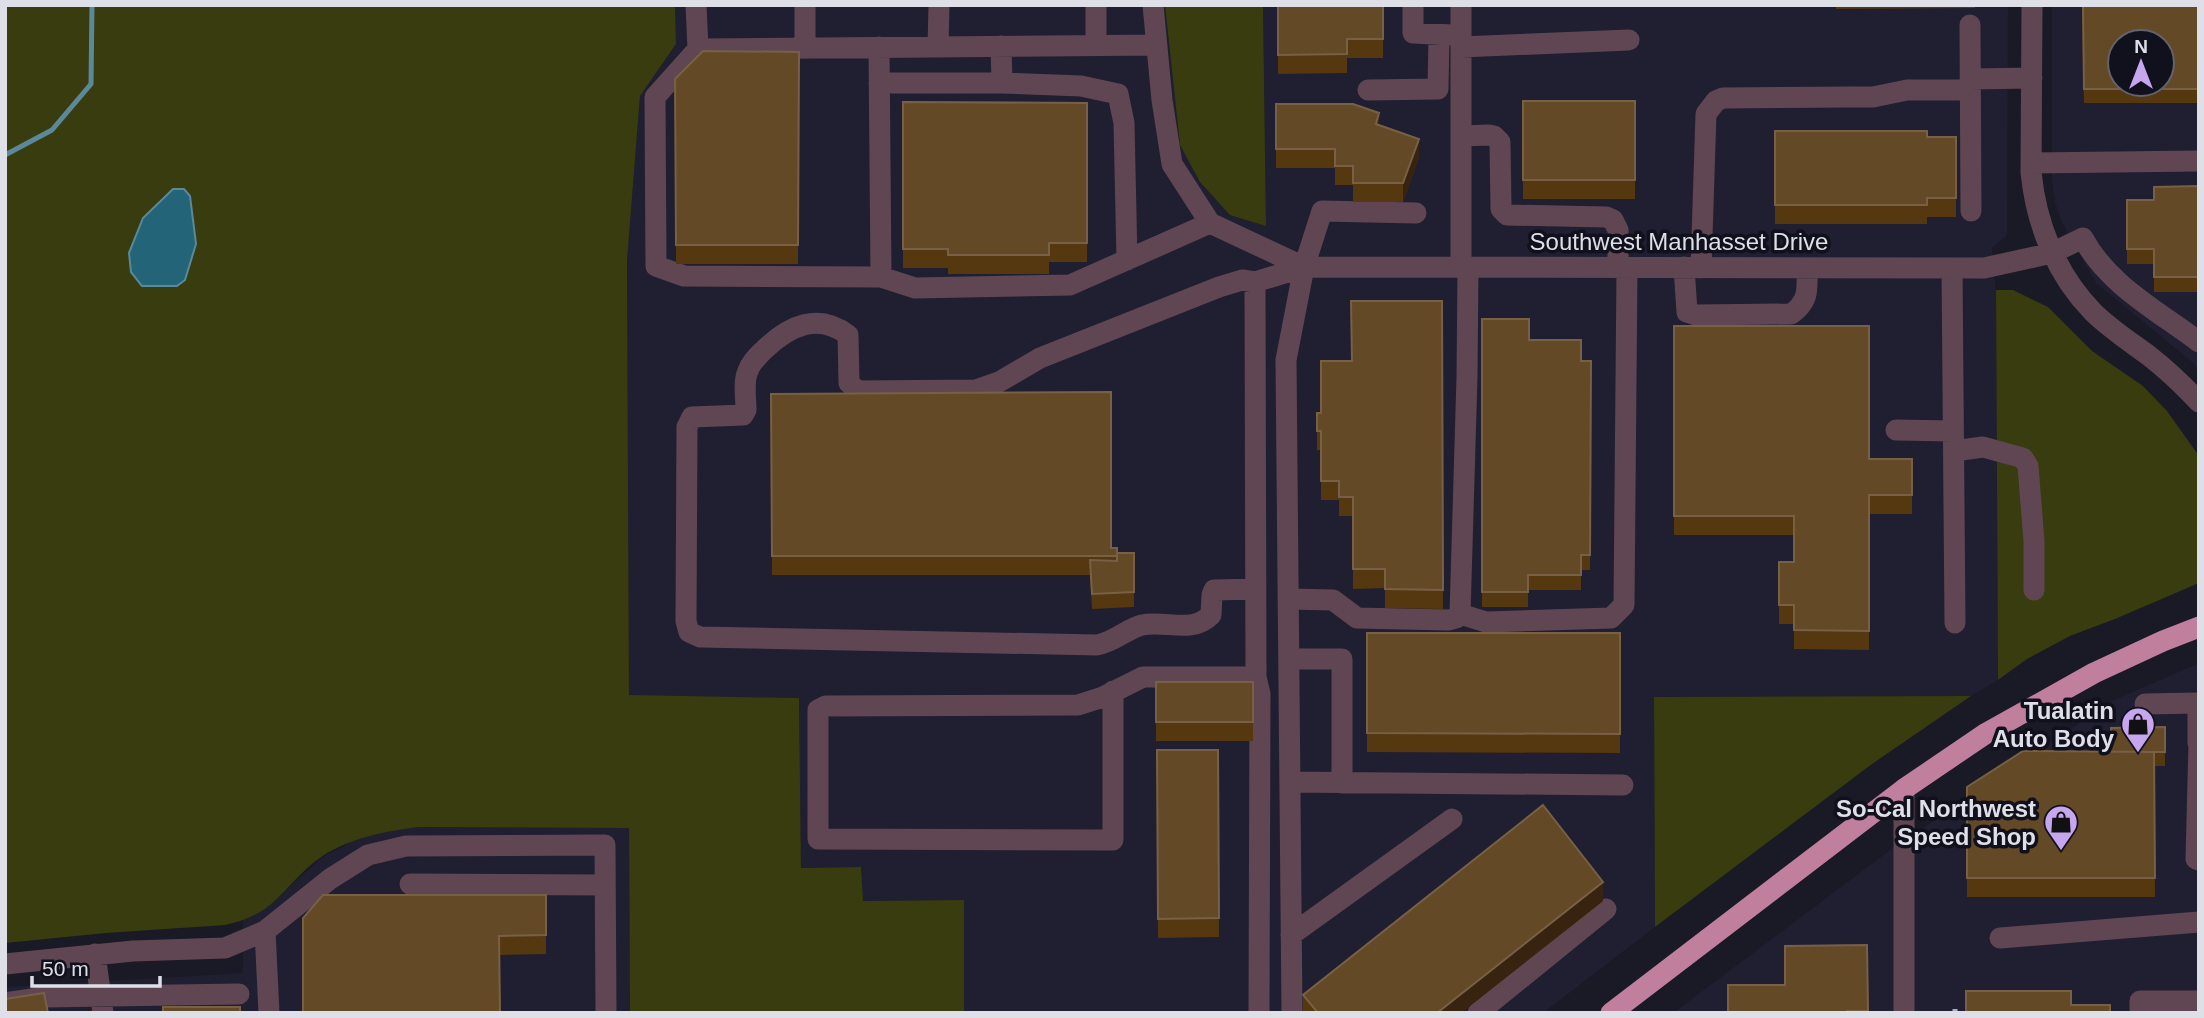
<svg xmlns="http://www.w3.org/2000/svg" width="2204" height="1018" viewBox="0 0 2204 1018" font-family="Arial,sans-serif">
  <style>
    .built { fill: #201e31; fill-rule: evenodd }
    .green { fill: #383c0f }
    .water { fill: #246479; stroke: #5c899a; stroke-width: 2 }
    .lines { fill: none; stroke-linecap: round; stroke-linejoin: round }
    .stream { stroke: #5c899a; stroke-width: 5 }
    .minor { stroke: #604652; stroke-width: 21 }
    .highway { stroke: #c17f9e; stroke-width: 21 }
    .rail { stroke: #afafb9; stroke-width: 5; stroke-dasharray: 14 7; stroke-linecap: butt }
    .wall { fill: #553710 }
    .shaded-wall { fill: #37230f }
    .building { fill: #644927; stroke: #776046; stroke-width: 2; fill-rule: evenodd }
    .labels { text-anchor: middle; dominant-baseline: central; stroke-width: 7; stroke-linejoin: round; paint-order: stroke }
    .street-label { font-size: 24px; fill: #dfdfe8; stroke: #11101d }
    .poi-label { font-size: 24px; font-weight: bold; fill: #dfdfe8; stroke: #11101d; text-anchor: end }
  </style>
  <rect width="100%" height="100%" fill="#1a1926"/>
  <path class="built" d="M675,5H1165L1180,145L1266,225L1263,5H2008L2007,235L1992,248L1996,290L1998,680L1971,696L1654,697L1655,927L1543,1013H964L963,900L862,901L861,867L801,868L799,698L629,696L627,261L640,96L676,44Z
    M2052,5H2199V370L2192,362L2096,283L2061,221L2055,202L2052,182ZM2120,42H2162V84H2120Z
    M2199,663V1013H1673L1890,850L2112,701Z
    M419,827L629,828L630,1013H5V987L243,973V920L264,910L321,858L353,841L389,830Z"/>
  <path class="green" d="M5,5H675L676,44L640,96L627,261L629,695L799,698L801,868L861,867L863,901L964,900V1013H630L629,828L419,827C385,831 350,838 321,857C300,871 285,894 265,909C253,917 239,922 225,925L106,933L5,943Z
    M1165,5H1263L1266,226L1230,215L1200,182L1180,145Z
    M1996,290H2013L2048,307L2092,351L2143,386L2167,411L2199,456V583L2115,619L2070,636L2027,659L1998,680Z
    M1971,696L1872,764L1655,927L1654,697Z"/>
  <path class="water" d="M173,189H184L190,196L196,244L185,280L177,286H142L131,272L129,253L143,218Z"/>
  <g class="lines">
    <path class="stream" d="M5,155L52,130L91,84L92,5"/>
    <path class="minor" d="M696,5L698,49L655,97L656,266L684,276L881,277L915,288L1070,285L1210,223
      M805,5V48
      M1096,5V45
      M1153,5L1162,100L1172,164L1210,223L1304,267
      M1413,5V33L1452,35
      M1461,5V267
      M2032,5L2031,172C2036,224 2056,274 2093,312C2109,328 2129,341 2148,355C2166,369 2183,385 2199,402
      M1970,25L1971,211
      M1001,46L1002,83L1081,86L1118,94L1124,123L1127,260
      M879,47L881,277
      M938,47L939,5
      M1461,47L1629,40
      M698,49L1157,45
      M1970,79L2032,78
      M879,83H1002
      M1368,90L1438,89L1439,35
      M1462,136L1489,135L1494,136L1500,142L1501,209L1507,215L1606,217L1613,220L1618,230V268
      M2031,163L2199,161
      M1684,267L1687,312L1696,315L1791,314C1810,301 1807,288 1807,268
      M1701,268L1706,114L1716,101L1723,98L1851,97H1873L1907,90H1970
      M1952,268L1955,623
      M1255,282L1242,280L1219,287L1040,358L999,382L976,390L858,391L849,383L848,335C818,312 789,326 765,349C758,356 751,362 748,371C743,381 746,398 746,410L743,415L692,417L687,427L686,621L689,632L700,637L1097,645C1115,642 1126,629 1142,625C1166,620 1192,634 1211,615L1212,595L1214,590L1256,589
      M1896,430L1953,431
      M1954,451L1983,447L2023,458L2028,466L2034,541V590
      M1288,599L1333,600L1357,618L1449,620L1456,618L1460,614
      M1460,614L1486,622L1611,618L1624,605L1627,268
      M1460,614L1467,377L1468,267
      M1289,659H1342V783
      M1256,677L1260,694L1259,1013
      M1113,691V840L818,839V710L826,706L1078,705L1103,697L1143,677H1256L1255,282L1304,267L1984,268L2052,253L2083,238C2107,284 2158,311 2199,342
      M2145,704L2198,703V743
      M2199,743L2196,859L2199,860
      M1290,782L1623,785
      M1904,789V1013
      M410,884L605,885
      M265,931L269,1013
      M1291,935L1452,819
      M2000,938L2199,922
      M95,954L103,1013
      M5,964L133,951L225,948L265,931L330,879L368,855L406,846L605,845L606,1013
      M5,1003L45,997L239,994
      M1292,1013L1286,360L1304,267L1322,211L1416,213
      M1478,1013L1606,909
      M2140,1013V1001H2199"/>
    <path class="highway" d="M1611,1013L1904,789L1985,734L2094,673L2163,641L2199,627"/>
    <path class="rail" d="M1955,1009V1013"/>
  </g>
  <path class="wall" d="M1278,5H1383V58H1347V73L1278,74Z
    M1836,5H1975V8L1836,9Z
    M2082,5H2199V103H2084Z
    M799,52L798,264H676L675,79Z
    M1523,101H1635V199H1523Z
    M903,102L1087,103V262H1049V274H948V268H903Z
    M1276,104L1379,125L1419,158L1403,202H1353V185H1335V168H1276Z
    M1775,131L1956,137V217H1927V224H1775Z
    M2199,186V292H2154V264H2127V200H2154Z
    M1442,301L1443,609L1385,608V588L1353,589V516H1339V500H1321V450H1317V413H1321L1352,361Z
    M1482,319L1581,361H1591L1590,570H1581V590H1528V607H1482Z
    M1674,326L1869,459H1912V514H1869V650L1794,649V624H1779V562H1794V535H1674Z
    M771,394L1111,548L1117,553H1134V607L1092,609L1090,575H772Z
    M1367,633H1620V753L1367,752Z
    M1156,682H1253V741H1156Z
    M2165,727V766H2154L2155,897H1967V787L2111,752Z
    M1157,750H1218L1219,937L1158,938Z
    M323,895H546V954L499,955Z
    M1603,901L1461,1013H1303V995Z
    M1867,945L1868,1013H1728L1785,985Z"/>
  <path class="shaded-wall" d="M1379,113V132L1376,124Z
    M1419,139V158L1403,202V183Z
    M1603,882V901L1461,1013H1437Z"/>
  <path class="building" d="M1278,5H1383V39H1347V54L1278,55Z
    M2083,5H2199V89H2084ZM2120,42H2162V84H2120Z
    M703,51L799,52L798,245H676L675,79Z
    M1523,101H1635V180H1523Z
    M903,102L1087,103V243H1049V255H948V249H903Z
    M1276,104H1353L1379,113L1376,124L1419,139L1403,183H1353V166H1335V149H1276Z
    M1775,131H1927V137H1956V198H1927V205H1775Z
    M2199,186V277H2154V249H2127V200H2154V187Z
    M1351,301H1442L1443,590L1385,589V569H1353V497H1339V481H1321V431H1317V413H1321V361H1352Z
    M1482,319H1529V340H1581V361H1591L1590,555H1581V575H1528V592H1482Z
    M1674,326H1869V459H1912V495H1869V631L1794,630V605H1779V562H1794V516H1674Z
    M1111,392V548H1117V556H772L771,394Z
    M1117,553H1134V592L1092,594L1090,560L1117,561Z
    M1367,633H1620V734L1367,733Z
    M1156,682H1253V722H1156Z
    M2165,727V752H2154V755V752H2111V728Z
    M1157,750H1218L1219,918L1158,919Z
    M2023,751L2154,752L2155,878H1967V787Z
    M1543,805L1603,882L1437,1013H1318L1303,995Z
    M323,895H546V935L499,936L500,1013H303V918Z
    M1867,945L1868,1011H1847V1013H1728V985H1785V946Z
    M1966,991H2071V1005H2110V1013H1966Z
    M44,993L48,1013H5V999Z
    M163,1007H240V1013H163Z"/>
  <defs>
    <g id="shop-pin" transform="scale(1.75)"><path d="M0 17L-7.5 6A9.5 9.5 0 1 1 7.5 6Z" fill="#c7a6f0" stroke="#11101d"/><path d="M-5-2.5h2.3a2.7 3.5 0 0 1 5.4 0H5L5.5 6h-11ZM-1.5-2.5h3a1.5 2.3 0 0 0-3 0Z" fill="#111"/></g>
  </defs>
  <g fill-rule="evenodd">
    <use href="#shop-pin" x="2138" y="724"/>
    <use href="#shop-pin" x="2061" y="822"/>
  </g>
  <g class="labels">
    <g class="street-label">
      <text x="1679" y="241">Southwest Manhasset Drive</text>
    </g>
    <g class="poi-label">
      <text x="2114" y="710">Tualatin<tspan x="2114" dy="28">Auto Body</tspan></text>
      <text x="2036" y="808">So-Cal Northwest<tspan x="2036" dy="28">Speed Shop</tspan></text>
    </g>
  </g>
  <rect width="2204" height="1018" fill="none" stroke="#dfdfe8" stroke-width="14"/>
  <g transform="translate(2141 63)"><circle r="33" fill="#11101d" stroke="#63636e" stroke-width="2"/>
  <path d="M0-5L12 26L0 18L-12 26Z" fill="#c7a6f0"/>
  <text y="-10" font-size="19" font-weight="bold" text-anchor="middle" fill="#dfdfe8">N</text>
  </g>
  <path d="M32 976v10h128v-10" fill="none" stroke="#dfdfe8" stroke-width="3.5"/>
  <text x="42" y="976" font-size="21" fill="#dfdfe8" stroke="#11101d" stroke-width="5" paint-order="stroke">50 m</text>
</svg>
